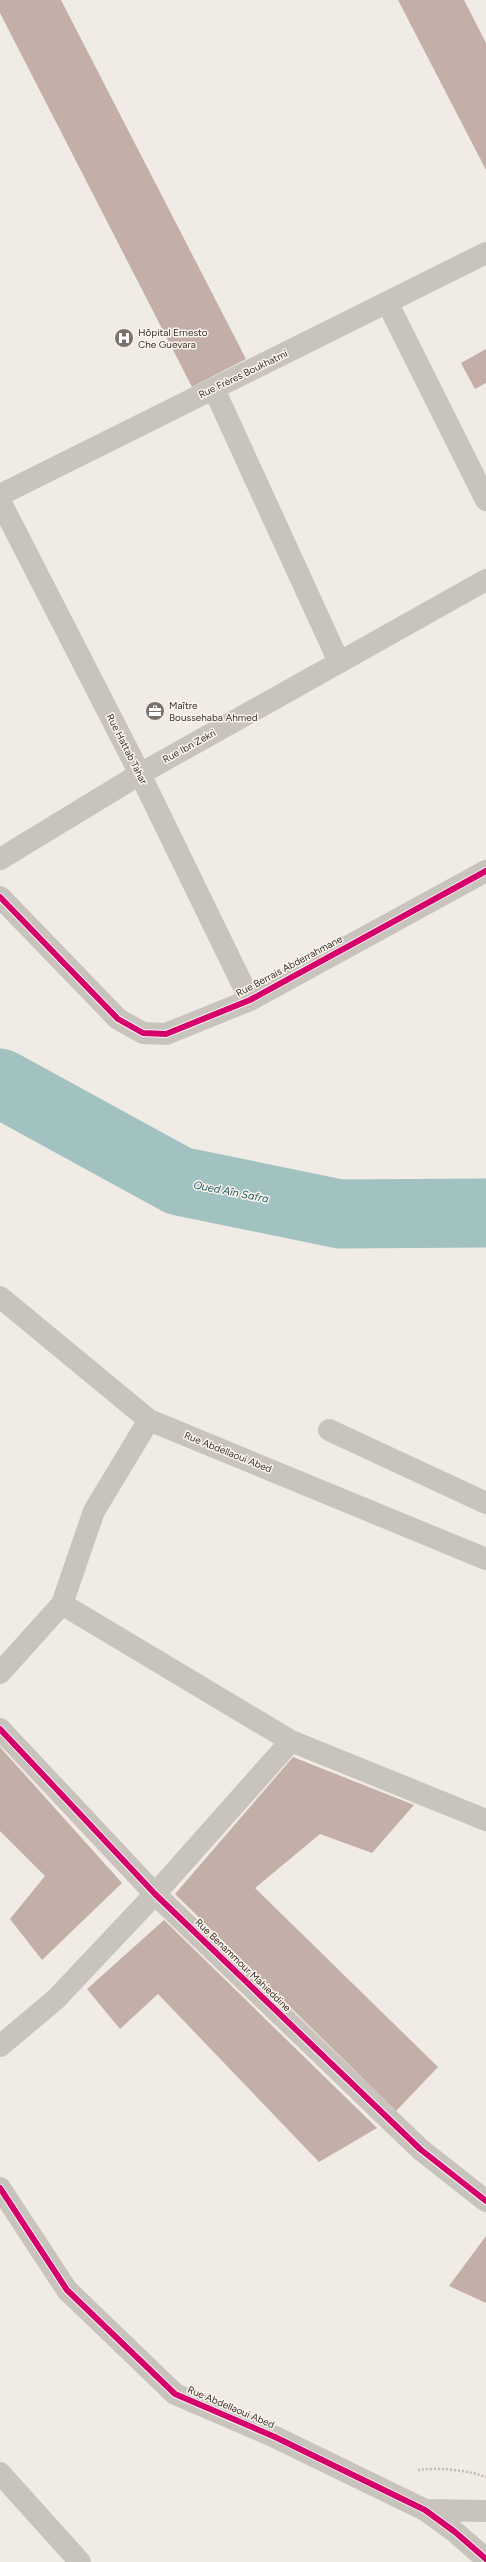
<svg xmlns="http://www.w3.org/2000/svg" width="486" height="2562" viewBox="0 0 486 2562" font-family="Figtree,sans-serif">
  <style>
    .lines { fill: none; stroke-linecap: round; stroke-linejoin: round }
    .river { stroke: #a1c2c1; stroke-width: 69 }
    .building { fill: #c3afa7 }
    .path { stroke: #c2bbb6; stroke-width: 2.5; stroke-dasharray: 2 2; stroke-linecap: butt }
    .minor { stroke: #c9c3be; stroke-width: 22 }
    .cycleway-casing { stroke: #fbf5ee; stroke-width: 8 }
    .cycleway { stroke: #d6006c; stroke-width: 6 }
    .labels { text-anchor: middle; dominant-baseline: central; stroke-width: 3; stroke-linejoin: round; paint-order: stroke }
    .poi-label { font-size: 10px; fill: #3b302b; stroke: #fbf5ee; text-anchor: start }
    .street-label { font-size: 10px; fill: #3b302b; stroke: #fbf5ee }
    .water-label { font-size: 11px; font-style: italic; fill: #1f5a5e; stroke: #fbf5ee }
  </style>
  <rect width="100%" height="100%" fill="#f0ebe5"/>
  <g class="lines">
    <path class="river" d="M0,1083L179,1181L340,1214L486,1213"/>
  </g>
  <path class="building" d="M0,0H61L246,359L192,387L0,13Z
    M398,0H464L486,43V170Z
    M486,349V383L475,389L461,363Z
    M0,1747L122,1883L42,1960L10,1919L45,1876L0,1831Z
    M293,1757L414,1805L372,1853L320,1834L255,1888L438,2067L396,2111L175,1894Z
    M164,1920L377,2128L319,2162L158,1994L120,2029L87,1989Z
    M486,2236V2303L449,2286Z"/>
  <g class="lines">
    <path class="path" d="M418,2470C438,2467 467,2470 486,2477"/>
    <path class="minor" d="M387,302L486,500
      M214,389L339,662
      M0,495L486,253
      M0,501L140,774L250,1000
      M0,859L140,774L486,580
      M0,897L118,1019L143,1033L166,1034L250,1000L486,871
      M0,1297L149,1420L486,1559
      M329,1430L486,1503
      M62,1604L291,1741L486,1820
      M0,1673L62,1604L94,1511L149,1420
      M0,1729L155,1894L420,2149L486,2201
      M0,2046L56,1999L155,1894L291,1741
      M0,2188L67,2290L175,2394L275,2437L425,2510L455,2532L486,2559
      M0,2473L80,2562
      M425,2510L486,2511"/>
    <g class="cycleway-casing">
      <path id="cycleway" d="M0,897L118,1019L143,1033L166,1034L250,1000L486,871
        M0,1729L155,1894L420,2149L486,2201
        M0,2188L67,2290L175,2394L275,2437L425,2510L455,2532L486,2559"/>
    </g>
    <use href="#cycleway" class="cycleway"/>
  </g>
  <defs>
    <g id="hospital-disc" transform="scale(1)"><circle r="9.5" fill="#7a716c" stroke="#fbf5ee"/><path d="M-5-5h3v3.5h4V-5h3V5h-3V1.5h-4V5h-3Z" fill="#fff"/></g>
    <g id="office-disc" transform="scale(1)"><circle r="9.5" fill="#7a716c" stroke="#fbf5ee"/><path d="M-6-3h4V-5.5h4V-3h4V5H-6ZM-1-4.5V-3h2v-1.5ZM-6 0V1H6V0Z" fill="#fff"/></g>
  </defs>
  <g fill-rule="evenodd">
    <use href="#hospital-disc" x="124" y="338"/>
    <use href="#office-disc" x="155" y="711"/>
  </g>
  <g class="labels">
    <g class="poi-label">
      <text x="138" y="332">Hôpital Ernesto<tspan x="138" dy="12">Che Guevara</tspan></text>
      <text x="169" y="705">Maître<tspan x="169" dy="12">Boussehaba Ahmed</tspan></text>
    </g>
    <g class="street-label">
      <text transform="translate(243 374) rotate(-26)">Rue Frères Boukhatmi</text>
      <text transform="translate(189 746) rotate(-29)">Rue Ibn Zekri</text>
      <text transform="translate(127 749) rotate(63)">Rue Hattab Tahar</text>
      <text transform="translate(289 966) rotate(-28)">Rue Berrais Abderrahmane</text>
      <text transform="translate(228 1452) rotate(22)">Rue Abdellaoui Abed</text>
      <text transform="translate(243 1965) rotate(44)">Rue Benammour Mahieddine</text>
      <text transform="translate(231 2407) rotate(23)">Rue Abdellaoui Abed</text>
    </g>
    <g class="water-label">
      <text transform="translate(231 1192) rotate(11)">Oued Aîn Safra</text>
    </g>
  </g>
</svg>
